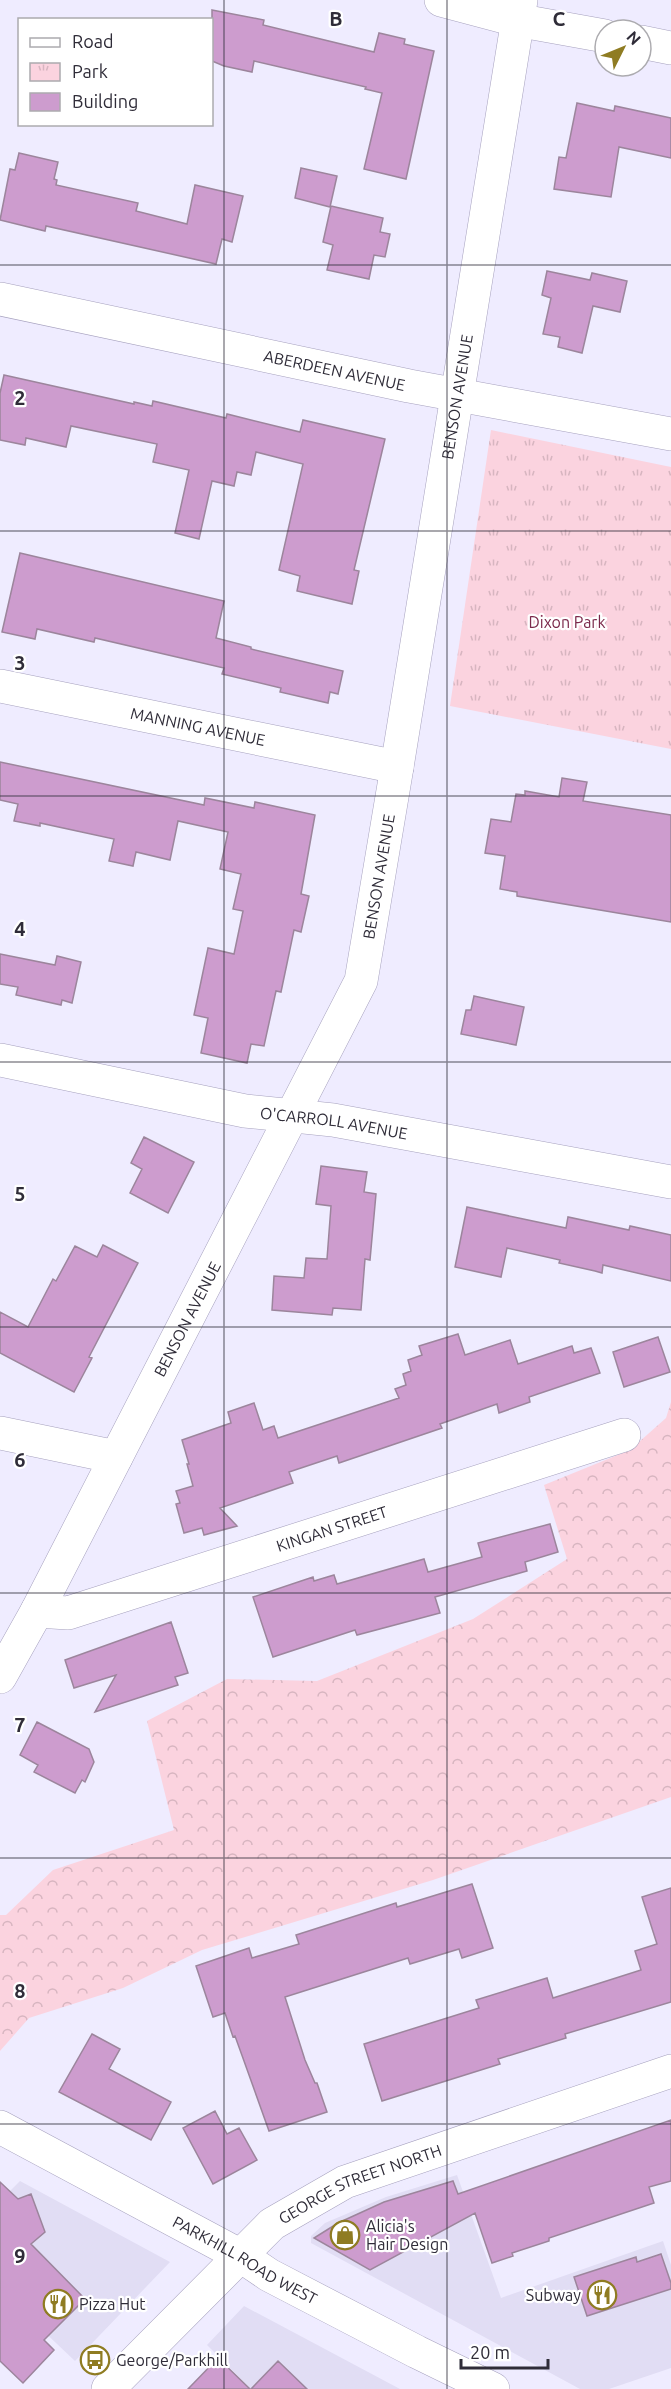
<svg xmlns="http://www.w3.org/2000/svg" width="671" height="2389" viewBox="0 0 671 2389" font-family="Ubuntu,sans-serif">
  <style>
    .built { fill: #e1ddf4 }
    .forest { fill: url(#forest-crowns) }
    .park { fill: url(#park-tufts) }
    .building { fill: #cd9cce; stroke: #9c859c; stroke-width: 1.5 }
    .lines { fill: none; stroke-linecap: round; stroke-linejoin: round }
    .street-casing { stroke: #a6a1be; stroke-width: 34 }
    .secondary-casing { stroke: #a6a1be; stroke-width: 34 }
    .street { stroke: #fff; stroke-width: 33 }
    .secondary { stroke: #fff; stroke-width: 33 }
    .grid { fill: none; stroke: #2f2c38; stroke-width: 1.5; stroke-opacity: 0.55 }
    .labels { text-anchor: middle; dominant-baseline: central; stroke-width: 4.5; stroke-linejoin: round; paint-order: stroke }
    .street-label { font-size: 16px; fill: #2f2c38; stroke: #fff }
    .park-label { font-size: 16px; fill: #7b284a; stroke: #fff }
    .poi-label { font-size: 16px; fill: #2f2c38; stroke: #fff; text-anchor: start }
    .grid-label { font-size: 20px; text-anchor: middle; font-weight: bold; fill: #2f2c38; stroke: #fff; stroke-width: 4.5; stroke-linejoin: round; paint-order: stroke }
  </style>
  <defs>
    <pattern id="forest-crowns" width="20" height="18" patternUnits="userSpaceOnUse" patternTransform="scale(1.5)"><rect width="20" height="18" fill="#fbd3df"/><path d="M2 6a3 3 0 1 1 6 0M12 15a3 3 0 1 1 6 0" fill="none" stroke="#d7b5c0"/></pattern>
    <pattern id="park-tufts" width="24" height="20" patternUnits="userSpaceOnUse" patternTransform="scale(1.5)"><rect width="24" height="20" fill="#fbd3df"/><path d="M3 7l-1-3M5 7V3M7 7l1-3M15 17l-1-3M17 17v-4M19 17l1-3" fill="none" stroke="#d7b5c0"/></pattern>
  </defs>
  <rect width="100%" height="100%" fill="#efecff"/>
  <path class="built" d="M457,2175L501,2298L663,2241L671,2265V2368L609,2389H580L311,2243V2236L325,2223L386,2197Z
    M20,2181L170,2262L75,2361L0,2290V2201Z
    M244,2306L400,2389H251L207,2345Z"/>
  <path class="forest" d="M671,1402V1797L433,1880L202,1950L123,1988L29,2018L0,2051V1915H6L53,1870L174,1830L147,1721L227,1679L317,1681L473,1619L567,1559L544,1485L630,1450L666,1418Z"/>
  <path class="park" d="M491,430L671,467V749L450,706Z"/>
  <path class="building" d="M212,10L264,20L263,25L374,52L379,33L405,39L404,44L434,51L406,179L364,169L382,93L365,89L366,87L254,61L252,72L224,66L212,61Z
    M577,103L614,111L615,106L671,118V158L619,147L611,197L554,189L559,157L566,158Z
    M19,153L58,162L54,179L57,180L56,185L138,203L136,211L187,224L195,185L243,196L232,242L222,239L216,264L46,226L45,231L0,220L10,169L15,170Z
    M301,168L337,176L330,207L295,198Z
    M331,206L383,218L380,232L390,234L385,257L374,255L369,279L327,270L333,245L323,242Z
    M547,271L590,280L592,273L627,281L620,312L593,306L582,353L558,347L560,337L543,334L551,298L542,295Z
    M4,375L134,404V402L152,406L153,401L226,418L227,414L300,432L303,420L385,439L354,570L359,571L352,604L297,591L300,576L279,570L303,464L256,452L251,475L237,472L234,486L212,481L199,539L175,533L189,470L153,462L157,444L71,426L66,447L26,438L25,445L0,440V393Z
    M20,553L224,601L216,638L251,647V649L343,671L338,694L330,692L328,703L280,692L281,688L222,674L224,668L95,638L94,642L37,629L35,639L2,632Z
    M0,762L204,805L205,798L254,808L255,802L315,815L301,894L309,896L301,932L294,930L281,992L276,991L264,1046L251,1044L247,1063L201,1053L208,1018L194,1015L208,948L234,954L243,911L233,909L241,874L220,869L228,832L178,821L170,860L136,852L133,866L109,861L114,839L40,823V826L14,821L18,804L0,800Z
    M562,778L587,782L583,801L671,815V922L517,896V892L500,889L505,856L485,853L491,819L511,822L516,794L525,795V791L559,797Z
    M0,954L55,965L57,956L81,962L72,1003L62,1000L61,1005L16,995L18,987L0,984Z
    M474,996L524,1007L516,1045L461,1034L466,1010H471Z
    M144,1137L194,1162L168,1213L130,1193L142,1169L131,1163Z
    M321,1166L367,1172L364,1192L376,1194L370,1260L365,1259L361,1310L333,1308L332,1315L272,1310L274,1276L304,1278L306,1258L327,1259L331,1206L316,1204Z
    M467,1207L566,1228L568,1217L629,1230L630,1226L671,1235V1281L603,1265L602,1273L595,1271L559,1263L560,1260L507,1248L501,1277L455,1267Z
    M103,1245L138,1263L89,1357L92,1358L74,1392L0,1353V1312L28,1327L53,1279L56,1281L75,1246L97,1257Z
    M458,1334L465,1355L510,1340L518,1364L572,1346L574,1353L591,1348L600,1373L529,1397L530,1402L499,1413L497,1404L440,1424L442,1428L339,1463L337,1456L289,1472L293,1483L220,1508L237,1526L204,1535L202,1528L184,1533L176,1504L180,1503L176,1491L193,1486L187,1464H189L182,1440L231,1423L228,1412L254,1403L263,1430L274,1426L278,1438L399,1398L395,1389L406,1385L403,1374L411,1371L408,1360L422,1355L419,1346Z
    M658,1337L670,1372L624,1387L613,1352Z
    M550,1524L558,1552L525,1562L527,1571L435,1597L440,1613L357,1635L355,1630L273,1657L253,1597L313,1577L314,1581L334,1575L337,1584L424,1559L428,1572L482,1557L478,1543Z
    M171,1622L188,1673L175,1677L178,1685L95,1712L116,1675L74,1688L65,1660Z
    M37,1722L89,1749L94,1762L85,1782L82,1780L75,1793L34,1772L38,1765L20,1755Z
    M472,1884L493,1948L462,1958L459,1949L410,1964L408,1958L285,1997L305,2060L315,2083H317L327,2112L269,2131L244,2061L235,2036L233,2037L225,2013L213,2017L196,1966L249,1948L252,1958L299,1944L296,1935L396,1903L397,1907Z
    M671,1888V2002L565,2034L566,2038L498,2059L500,2064L382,2101L364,2044L479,2008L476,2000L547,1978L553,1998L641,1970L635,1951L657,1944L642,1897Z
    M92,2034L120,2049L109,2069L171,2102L151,2140L59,2092Z
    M215,2111L227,2134L239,2128L257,2160L213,2184L183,2128Z
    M671,2120V2181L649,2187L654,2203L549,2238V2241L512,2253L513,2256L492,2263L475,2213L370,2270L314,2238L338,2223L384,2202L453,2181L458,2194Z
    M0,2182L18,2199L31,2194L45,2232L31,2244L85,2299L44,2340L54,2350L23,2383L0,2361Z
    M661,2254L671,2283V2289L587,2316L574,2277L636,2257L637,2262Z
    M218,2358L250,2389H188Z
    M278,2361L307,2389H251Z"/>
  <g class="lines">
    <g class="street-casing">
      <g id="street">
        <path d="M441,0L516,20L605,36"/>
        <path d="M641,42L671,48"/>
        <path id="s1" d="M0,299L409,386L671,434"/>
        <path id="s2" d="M0,686L397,767"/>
        <path id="s3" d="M0,1060L245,1111L333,1120L671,1182"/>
        <path d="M0,1433L116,1457"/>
        <path id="s4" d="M37,1611L68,1613L624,1435"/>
        <path id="s5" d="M0,1677L37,1611L361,981L397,767L521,0"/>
      </g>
    </g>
    <g class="secondary-casing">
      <g id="secondary">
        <path id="s6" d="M0,2127L241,2256L269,2275L417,2352L493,2389"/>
        <path id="s7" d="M108,2389L272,2224L345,2182L671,2071"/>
      </g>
    </g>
    <use href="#street" class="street"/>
    <use href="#secondary" class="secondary"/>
  </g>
  <path class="grid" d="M224,0V2389M447,0V2389M0,265H671M0,531H671M0,796H671M0,1062H671M0,1327H671M0,1593H671M0,1858H671M0,2124H671"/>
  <defs>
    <g id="shop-ring" transform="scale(1.5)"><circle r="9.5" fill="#fff" stroke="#8f7c22" stroke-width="1.5"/><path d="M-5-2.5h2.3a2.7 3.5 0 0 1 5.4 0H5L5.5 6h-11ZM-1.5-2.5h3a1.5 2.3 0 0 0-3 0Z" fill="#8f7c22"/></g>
    <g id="restaurant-ring" transform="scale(1.5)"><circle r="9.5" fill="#fff" stroke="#8f7c22" stroke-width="1.5"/><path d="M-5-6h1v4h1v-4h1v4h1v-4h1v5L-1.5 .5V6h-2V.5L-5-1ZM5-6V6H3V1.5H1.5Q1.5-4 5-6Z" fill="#8f7c22"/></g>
    <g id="bus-ring" transform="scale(1.5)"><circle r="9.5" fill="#fff" stroke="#8f7c22" stroke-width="1.5"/><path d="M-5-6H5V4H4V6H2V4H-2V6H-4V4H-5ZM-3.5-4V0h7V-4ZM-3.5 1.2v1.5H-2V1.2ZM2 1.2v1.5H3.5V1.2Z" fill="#8f7c22"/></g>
  </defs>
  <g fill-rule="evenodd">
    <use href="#shop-ring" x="345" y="2235"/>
    <use href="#restaurant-ring" x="602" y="2295"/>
    <use href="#restaurant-ring" x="58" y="2304"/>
    <use href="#bus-ring" x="95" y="2360"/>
  </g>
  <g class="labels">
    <g class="street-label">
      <text stroke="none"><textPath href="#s1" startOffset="342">ABERDEEN AVENUE</textPath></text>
      <text stroke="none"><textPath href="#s5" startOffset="1376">BENSON AVENUE</textPath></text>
      <text stroke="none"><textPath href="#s2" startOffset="202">MANNING AVENUE</textPath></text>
      <text stroke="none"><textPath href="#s5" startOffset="890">BENSON AVENUE</textPath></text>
      <text stroke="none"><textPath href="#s3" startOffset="340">O'CARROLL AVENUE</textPath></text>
      <text stroke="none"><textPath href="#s5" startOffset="404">BENSON AVENUE</textPath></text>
      <text stroke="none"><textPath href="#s4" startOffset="308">KINGAN STREET</textPath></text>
      <text stroke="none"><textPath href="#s7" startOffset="330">GEORGE STREET NORTH</textPath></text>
      <text stroke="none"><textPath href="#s6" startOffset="279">PARKHILL ROAD WEST</textPath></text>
    </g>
    <g class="park-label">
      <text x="567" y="622">Dixon Park</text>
    </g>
    <g class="poi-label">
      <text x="366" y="2226">Alicia's<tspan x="366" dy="18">Hair Design</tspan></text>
      <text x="581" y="2295" text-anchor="end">Subway</text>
      <text x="79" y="2304">Pizza Hut</text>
      <text x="116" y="2360">George/Parkhill</text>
    </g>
  </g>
  <g class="grid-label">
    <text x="336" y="26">B</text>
    <text x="559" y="26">C</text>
    <text x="20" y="405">2</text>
    <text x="20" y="670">3</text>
    <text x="20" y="936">4</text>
    <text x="20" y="1201">5</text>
    <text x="20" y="1467">6</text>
    <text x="20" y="1732">7</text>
    <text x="20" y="1998">8</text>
    <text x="20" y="2263">9</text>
  </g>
  <rect x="18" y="18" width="195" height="108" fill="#ffffff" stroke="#acabaf" stroke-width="1.5"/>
  <rect x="30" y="38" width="30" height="9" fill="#ffffff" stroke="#acabaf" stroke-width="1.5"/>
  <text x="72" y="48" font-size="18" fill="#2f2c38">Road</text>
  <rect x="30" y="63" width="30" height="18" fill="url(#park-tufts)" stroke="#acabaf" stroke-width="1.5"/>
  <text x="72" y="78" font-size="18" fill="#2f2c38">Park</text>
  <rect x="30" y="93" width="30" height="18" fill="#cd9cce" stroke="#acabaf" stroke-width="1.5"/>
  <text x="72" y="108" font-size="18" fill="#2f2c38">Building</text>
  <g transform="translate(623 48) rotate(47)"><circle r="28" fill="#ffffff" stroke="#acabaf" stroke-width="1.5"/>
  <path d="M0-4.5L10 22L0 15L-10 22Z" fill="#8f7c22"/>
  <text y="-9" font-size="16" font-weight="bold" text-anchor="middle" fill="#2f2c38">N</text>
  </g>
  <path d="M461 2359v9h87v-9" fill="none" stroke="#2f2c38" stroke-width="3"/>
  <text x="470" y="2359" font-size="18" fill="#2f2c38" stroke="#ffffff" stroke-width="4.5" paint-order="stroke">20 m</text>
</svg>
